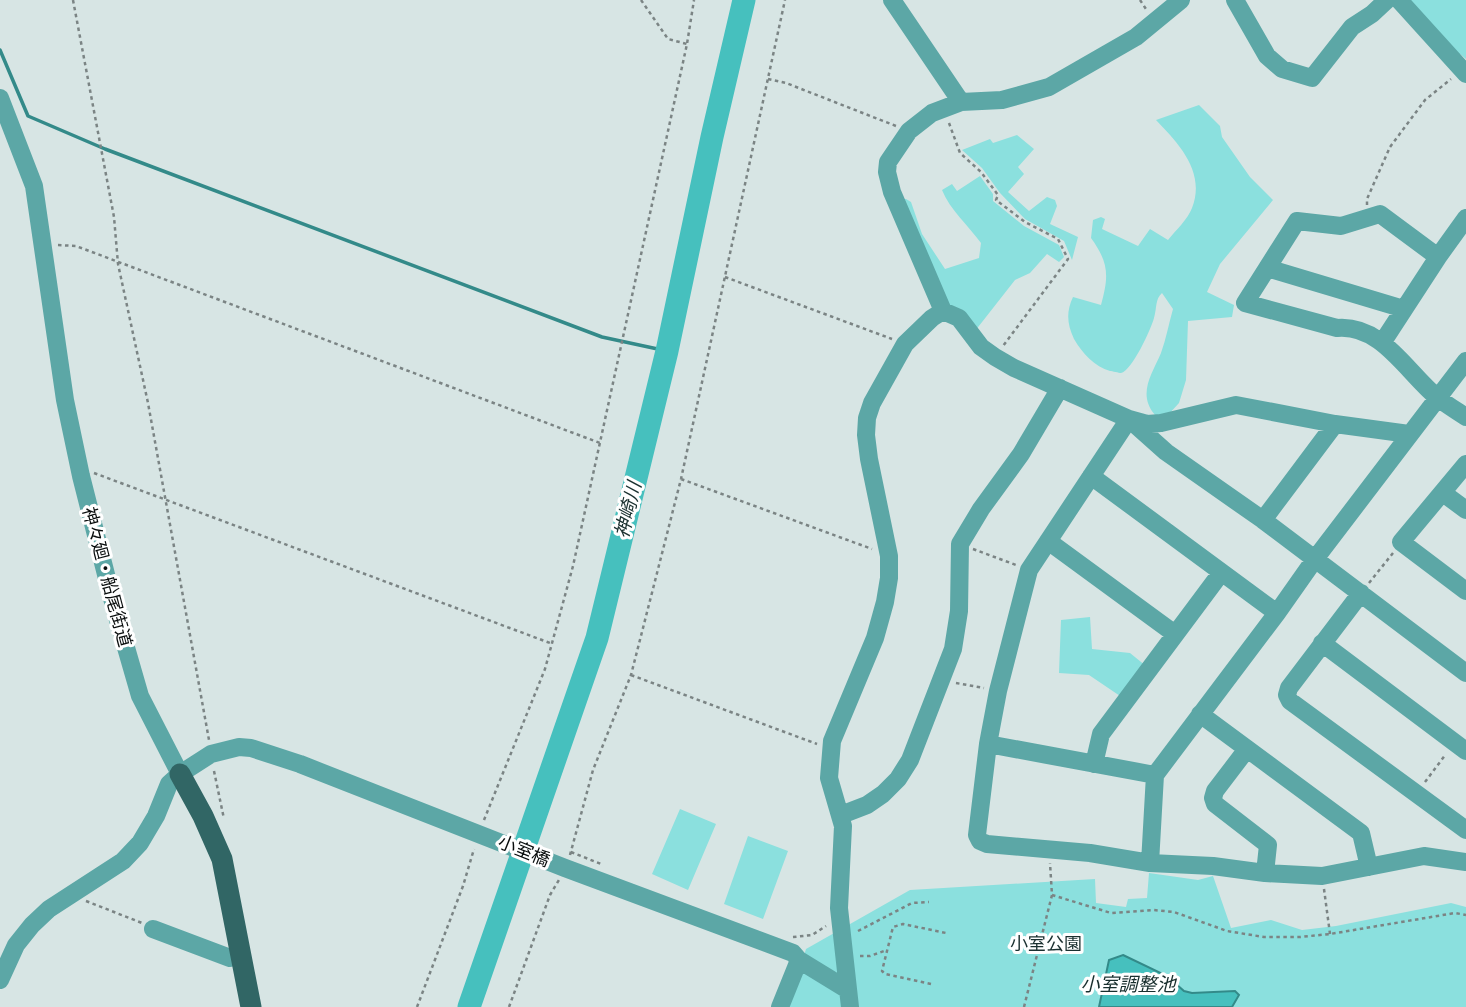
<svg xmlns="http://www.w3.org/2000/svg" width="1466" height="1007" viewBox="0 0 1466 1007" font-family="Rubik,'Noto Sans JP',sans-serif">
  <style>
    .green { fill: #8be0de }
    .water { fill: #46c0be; stroke: #338a89; stroke-width: 2 }
    .lines { fill: none; stroke-linecap: round; stroke-linejoin: round }
    .stream { stroke: #338a89; stroke-width: 3.5 }
    .river { stroke: #46c0be; stroke-width: 23 }
    .path { stroke: #7b8484; stroke-width: 2.5; stroke-dasharray: 3.5 3.5; stroke-linecap: butt }
    .minor { stroke: #5ca7a6; stroke-width: 18 }
    .major { stroke: #316665; stroke-width: 21 }
    .labels { text-anchor: middle; dominant-baseline: central; stroke-width: 6; stroke-linejoin: round; paint-order: stroke }
    .street-label { font-size: 18px; fill: #080c0c; stroke: #fff }
    .park-label { font-size: 18px; fill: #1a2f2f; stroke: #fff }
    .water-label { font-size: 19px; font-style: italic; fill: #192f2e; stroke: #fff }
  </style>
  <rect width="100%" height="100%" fill="#d7e5e4"/>
  <path class="green" d="M1407,0H1466V59L1460,54L1455,58Z
    M1199,105L1220,126L1222,137L1250,177L1273,200L1220,264L1207,292L1234,305L1232,317L1188,321L1186,380L1179,403L1168,415H1155C1137,394 1152,374 1161,353C1166,339 1169,323 1173,309L1162,293C1155,299 1157,308 1154,318C1151,329 1132,371 1121,373C1119,373 1112,371 1110,371C1095,367 1082,353 1074,339C1067,324 1066,312 1073,297L1101,305C1109,276 1109,263 1091,238L1093,220L1101,217L1105,219L1102,229L1138,246L1150,229L1168,240C1176,230 1188,219 1192,208C1206,172 1179,144 1156,120Z
    M1017,135L1034,149L1018,167L1024,174L1008,192L1029,211L1047,197L1055,200L1057,206L1050,224L1078,237L1072,260L1064,241L1025,219L1000,193L982,168L962,150L990,139L993,143Z
    M980,176L993,194V201L1024,226L1059,245L1064,257L1059,262L1047,254L1030,273L1015,280L975,331L949,306L901,199H906L911,202L922,234L945,269L979,258L981,243C968,225 950,210 942,190L952,184L957,191Z
    M1090,617L1092,649L1130,653L1146,666L1123,698L1089,675L1059,673L1061,620Z
    M680,809L716,824L688,890L652,874Z
    M748,836L788,851L763,919L724,904Z
    M1149,873L1198,880L1213,876L1231,928L1271,920L1302,930L1336,926L1451,903L1466,907V1007H788L806,949L910,890L1095,879L1096,903L1126,907L1128,899L1147,898Z"/>
  <path class="water" d="M1123,955L1167,976L1184,991L1192,993L1235,991L1239,995L1232,1007H1099L1109,960Z"/>
  <g class="lines">
    <path class="stream" d="M0,50L28,116L105,149L602,337L667,351"/>
    <path class="river" d="M469,1007L597,638L667,351L712,137L744,0"/>
    <path class="path" d="M73,0L114,217L118,264L148,403L209,740
      M641,0L668,39L687,44
      M1140,0L1146,9
      M768,79L786,83L896,126
      M949,123L960,153L981,172L998,195L996,200L1025,222L1058,239L1068,259L1003,346
      M1367,205V199L1390,147L1425,100L1451,79
      M58,245L76,246L600,443
      M725,277L892,339
      M94,473L550,643
      M681,479L872,549
      M973,549L1016,565
      M1369,583L1393,553
      M631,675L817,744
      M956,683L984,688
      M214,771L224,819
      M1425,782L1446,754
      M484,820L545,669L573,566L687,44L694,0
      M571,852L601,864
      M570,855L593,770L631,675L681,479L785,0
      M1324,889L1330,934
      M1052,895L1111,913L1153,910L1174,912L1227,931L1264,937H1300L1330,934L1455,913L1466,915
      M86,901L142,923
      M858,931L912,903L929,902
      M793,937L812,935L826,926
      M860,956H870L887,950
      M931,984L885,974L882,971L893,927L903,924L946,933
      M417,1007L463,886L474,849
      M509,1007L550,895L559,880
      M1024,1007L1052,895L1050,863"/>
    <path class="minor" d="M892,0L961,102
      M1181,0L1136,37L1049,87L1002,100L961,102L932,113L909,131L888,162L887,172L892,192L943,311L959,318L981,347L995,357L1014,368L1129,419L1147,424L1161,423L1236,405L1335,424L1409,434
      M1235,0L1267,56L1282,69L1312,78L1352,27L1372,14L1387,0
      M1399,0L1466,74
      M0,98L34,186L65,400L81,476L114,606L140,696L180,774
      M1438,257L1380,214L1341,226L1297,221L1245,303L1337,328C1382,324 1407,373 1438,398C1447,405 1457,411 1466,417
      M1267,268L1404,309
      M1382,343L1438,257L1466,218
      M1466,464L1401,542L1466,591
      M1091,476L1277,613
      M1443,493L1466,510
      M1263,520L1335,424
      M1048,541L1175,634
      M1361,593L1289,688L1287,695L1290,701L1466,830
      M1322,643L1466,751
      M1466,673L1263,520L1166,452L1129,419L1029,570L998,691L988,744L977,835L980,841L987,844L1090,853L1150,863L1213,866L1265,873L1322,876L1424,856L1466,862
      M1200,714L1361,833L1369,867
      M988,744L1155,775
      M1247,749L1215,791L1213,798L1215,804L1268,845L1265,873
      M1094,764L1101,734L1221,573
      M841,815L867,805L883,794L898,779L910,760L953,649L959,611L960,544L981,509L1021,454L1060,388
      M1150,863L1155,775L1277,613L1315,559L1466,361
      M153,929L230,958
      M0,980L16,945L32,925L49,909L123,861L140,843L156,816L169,784L180,774L211,754L239,747L251,748L300,764L565,868L793,953L799,960L848,990
      M780,1007L799,960
      M850,1007L839,908L843,826L829,778L832,741L875,638L885,602L889,578V556L869,459L866,435L867,418L872,403L905,344L932,318L943,311"/>
    <path class="major" d="M180,774L203,816L222,859L251,1007"/>
  </g>
  <g class="labels">
    <g class="street-label">
      <text transform="translate(107 577) rotate(75)">神々廻・船尾街道</text>
      <text transform="translate(524 851) rotate(22)">小室橋</text>
    </g>
    <g class="park-label">
      <text x="1046" y="944">小室公園</text>
    </g>
    <g class="water-label">
      <text transform="translate(628 510) rotate(-76)">神崎川</text>
      <text x="1128" y="984">小室調整池</text>
    </g>
  </g>
</svg>
